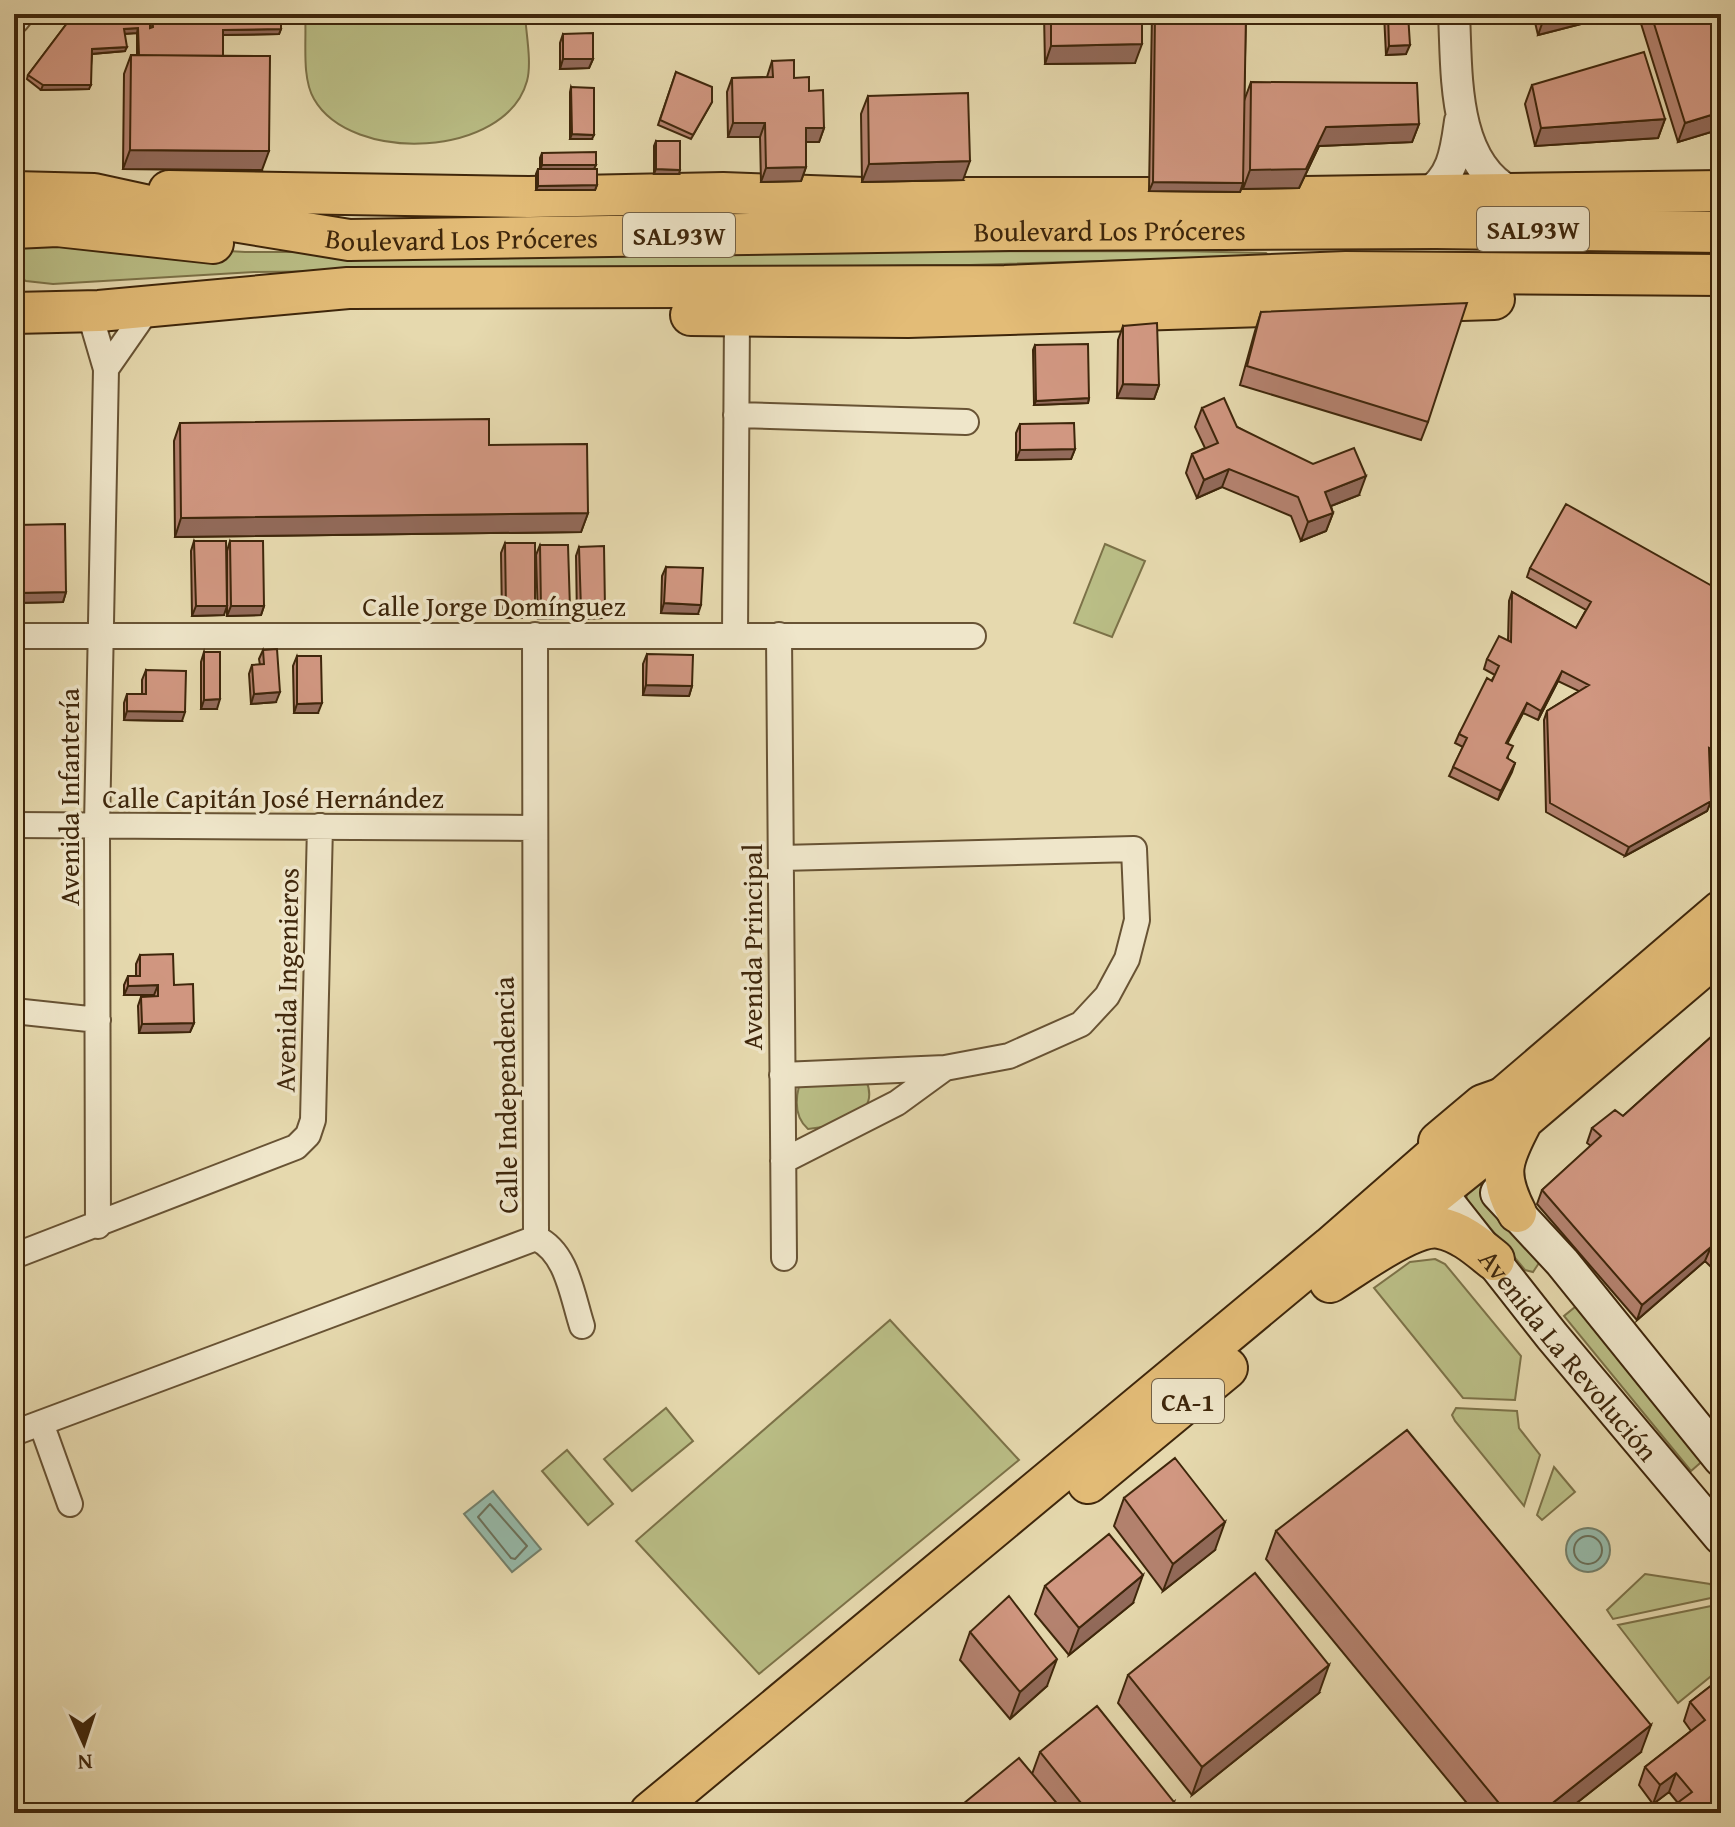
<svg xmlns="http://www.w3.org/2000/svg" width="1735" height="1827" viewBox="0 0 1735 1827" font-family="'Gentium Book Plus',serif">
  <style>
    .green { fill: #babe86; stroke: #7c7248; stroke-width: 2 }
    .water { fill: #96baaa; stroke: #737f6a; stroke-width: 2 }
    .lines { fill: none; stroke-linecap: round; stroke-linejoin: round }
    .shore { stroke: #6a705a; stroke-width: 2 }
    .minor-casing { stroke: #685334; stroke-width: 28 }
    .tertiary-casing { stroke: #685334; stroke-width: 34 }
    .secondary-casing { stroke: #3e260b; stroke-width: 38 }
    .primary-casing { stroke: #3e260b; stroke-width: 42 }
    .trunk-casing { stroke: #3e260b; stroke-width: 44 }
    .minor { stroke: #efe6ca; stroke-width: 24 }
    .tertiary { stroke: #efe6ca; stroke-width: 30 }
    .secondary { stroke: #efe6ca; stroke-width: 34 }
    .primary { stroke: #e3bc77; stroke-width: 38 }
    .trunk { stroke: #e3bc77; stroke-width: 40 }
    .wall { fill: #b4826f; stroke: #3e260b; stroke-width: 2 }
    .shaded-wall { fill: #926a5a; stroke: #3e260b; stroke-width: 2 }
    .building { fill: #d19781; stroke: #3e260b; stroke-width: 2 }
    .labels { text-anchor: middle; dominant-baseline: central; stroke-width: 7; stroke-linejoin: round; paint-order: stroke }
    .shield { fill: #efe6ca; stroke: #736044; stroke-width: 2 }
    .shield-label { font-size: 26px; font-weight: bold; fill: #3e260b }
    .street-label { font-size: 28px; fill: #3e260b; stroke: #efe6ca }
  </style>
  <rect width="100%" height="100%" fill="#e6d9ae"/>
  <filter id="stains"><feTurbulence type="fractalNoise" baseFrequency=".0025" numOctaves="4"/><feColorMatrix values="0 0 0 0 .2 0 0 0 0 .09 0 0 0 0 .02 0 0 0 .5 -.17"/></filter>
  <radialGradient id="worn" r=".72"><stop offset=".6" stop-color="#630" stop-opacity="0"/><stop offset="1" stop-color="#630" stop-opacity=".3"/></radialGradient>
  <path class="green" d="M305,14H525C526,34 532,62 527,81C506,158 351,164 314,99C301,77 307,39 305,14Z
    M24,239L245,252L1177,251L1266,253L1269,256L970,265L254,272L53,284L26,281L15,274L14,247Z
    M1105,544L1145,561L1112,637L1074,623Z
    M809,1080H866C882,1118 835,1126 808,1129C795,1118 795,1102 799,1086Z
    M1477,1185H1482L1541,1260L1533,1272L1525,1270L1467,1200L1466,1192Z
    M1435,1259L1445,1264L1521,1356L1515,1400L1463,1398L1374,1288L1410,1262Z
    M1580,1303L1706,1458L1691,1471L1564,1316Z
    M890,1320L1019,1460L759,1674L636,1541Z
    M666,1408L693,1441L632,1491L604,1459Z
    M1456,1408L1517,1411L1519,1428L1540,1455L1524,1506L1455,1421L1452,1415Z
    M567,1450L613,1504L588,1525L542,1471Z
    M1554,1467L1575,1492L1542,1520L1537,1515Z
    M1645,1574L1710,1584L1720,1596L1613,1619L1607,1610Z
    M1721,1604V1668L1678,1703L1618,1625Z"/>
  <path class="water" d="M493,1491L541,1549L512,1572L464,1514Z
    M1566 1550a22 22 0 1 1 44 0a22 22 0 1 1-44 0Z"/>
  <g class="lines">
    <path class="shore" d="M490,1504L527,1546L515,1559L511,1558L478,1517Z
      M1574 1550a14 14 0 1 1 28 0a14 14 0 1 1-28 0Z"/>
    <g class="minor-casing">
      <path id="minor" d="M89,311L106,369L97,826L98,1226
        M106,369L145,313
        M736,415L966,422
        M535,635L536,1238
        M735,635L737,315
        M779,635L784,1258
        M14,636H973
        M14,825L533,828
        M781,858L1134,849L1137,920L1127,959L1107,996L1081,1024L1009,1056L945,1068L782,1075
        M14,1011L98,1020
        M783,1161L897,1103L945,1068
        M536,1238C567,1252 572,1295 582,1326
        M14,1256L296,1147L308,1135L313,1120L320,826
        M41,1423L70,1504
        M14,1433L536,1238"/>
    </g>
    <g class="tertiary-casing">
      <path id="tertiary" d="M1454,14C1457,72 1452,162 1511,192
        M14,19L18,14
        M1425,195C1453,179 1456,150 1460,121"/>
    </g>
    <g class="secondary-casing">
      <g id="secondary">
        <path id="s1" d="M1423,1172L1552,1336L1721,1537"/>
        <path d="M1498,1193L1562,1262L1721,1459"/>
      </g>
    </g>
    <g class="primary-casing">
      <path id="primary" d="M1477,1119L1721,910
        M1473,1163L1721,952
        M1517,1213C1497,1174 1502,1161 1522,1123"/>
    </g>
    <g class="trunk-casing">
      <g id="trunk">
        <path d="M169,191L529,197L723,193L865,198H1229L1721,191"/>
        <path id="s2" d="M14,192L94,194L172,211L349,240L1009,230L1436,228L1721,232"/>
        <path d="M14,228L57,226L213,243"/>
        <path d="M14,313L99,311L348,288L1005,286L1346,272L1721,275"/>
        <path d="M691,315L908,317L1494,299"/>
        <path d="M1439,1142L1483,1105L1500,1099"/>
        <path d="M1407,1216L1473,1163"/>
        <path d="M1330,1282C1355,1267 1412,1223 1440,1228C1461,1232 1478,1247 1494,1260"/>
        <path d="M1088,1483L1227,1368"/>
        <path d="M650,1813L1331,1247L1466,1129"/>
      </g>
    </g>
    <use href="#minor" class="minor"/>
    <use href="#tertiary" class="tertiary"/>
    <use href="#secondary" class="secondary"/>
    <use href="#primary" class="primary"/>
    <use href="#trunk" class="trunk"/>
  </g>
  <path class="wall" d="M74,14L150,28H151L150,14H281V29L279,34L223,35V56L262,170L123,169L124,74L131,55H137V33L124,34L125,51L92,54L89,89L41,90L27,79L28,75Z
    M1044,14H1142L1135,63L1045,64Z
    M1152,14H1246L1244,101L1251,82L1419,124L1412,142L1319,146L1299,188L1243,189V184L1240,192L1149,191Z
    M1384,14H1408L1406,54L1386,55Z
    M1533,14H1620L1538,35Z
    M1638,14H1721V129L1678,142Z
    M563,34L593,59L589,68L560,69V43Z
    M772,61L809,91L824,128L819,142H806V167L801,181L761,182L760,137H728L727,92L732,78L767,77Z
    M676,72L712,102L691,139L658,125Z
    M1532,85L1665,119L1658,138L1535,146L1525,104Z
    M571,87L592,139H570V92Z
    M868,96L963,180L862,182L861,114Z
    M656,141L679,174H654V146Z
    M542,153L594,169L597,185L595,190H536V174L538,169H540V158Z
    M1261,312L1428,422L1421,440L1240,385L1255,331Z
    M1123,326L1159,385L1154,399L1117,398L1118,340Z
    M1035,345L1089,398L1088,403L1034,405L1033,350Z
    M1202,408L1237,427L1359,495L1331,506L1333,513L1326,531L1301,541L1291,516L1222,487L1197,498L1186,473L1192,454L1205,448L1195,427Z
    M180,423L489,445L588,513L581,532L175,537L174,441Z
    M1020,424L1075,449L1071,459L1016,460V433Z
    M16,525L66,592L63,602L14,603V531Z
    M194,541L224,615L192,616L191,551Z
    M230,541L264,606L261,615L227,616V551Z
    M505,543L532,618H502L501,553Z
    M540,545L566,618L538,619L536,555Z
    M579,547L605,609L602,618L577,619L576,556Z
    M666,567L698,614L661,613L662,576Z
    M1530,568L1721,591V766L1710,760L1711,801L1707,811L1625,856L1546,812L1544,720L1547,711L1579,691L1558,681L1538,720L1523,713L1507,743L1508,759L1515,763L1498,800L1449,776L1463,747L1455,743L1459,734L1495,675L1484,669L1487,659L1508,641L1509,601L1512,592L1576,628L1586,610L1527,577Z
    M263,650L276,702L251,704L249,674L252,665H260L259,659Z
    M204,652L217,709H201V662Z
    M647,654L692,686L689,696L643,695V664Z
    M297,656L318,713H294L293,666Z
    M146,670L182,721L124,720V703L127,694H142V680Z
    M140,955L174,985L194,1023L190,1032L139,1033L138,1006L141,997L154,996V995H124V985L128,976H136V964Z
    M1721,1028V1261L1712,1268L1705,1261L1637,1320L1537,1204L1542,1190L1591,1146L1587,1143L1592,1128L1623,1116Z
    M1124,1498L1215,1550L1163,1591L1114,1526Z
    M1276,1531L1641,1752L1564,1813H1475L1266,1559Z
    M1045,1586L1133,1603L1069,1655L1035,1614Z
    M970,1632L1047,1686L1010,1719L960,1660Z
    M1128,1675L1319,1693L1192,1795L1118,1703Z
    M1721,1678V1813H1673L1676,1804L1678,1803L1669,1792L1653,1804L1639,1785L1645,1767L1691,1731L1684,1721L1690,1702Z
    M1040,1752L1174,1802L1170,1813H952L1032,1774Z"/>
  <path class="shaded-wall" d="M1571,14H1620L1538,35L1543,21Z
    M138,28L137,33L122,34L124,29Z
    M281,29L279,34L221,35L223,30Z
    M1142,44L1135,63L1045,64L1051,46Z
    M1410,45L1406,54L1386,55L1389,46Z
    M127,47L125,51L90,54L92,49Z
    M563,59H593L589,68L560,69Z
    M43,85H91L89,89L41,90Z
    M1721,112V129L1678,142L1685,123Z
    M1665,119L1658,138L1535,146L1541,128Z
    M733,123H765L760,137H728Z
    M1419,124L1412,142L1319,146L1299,188L1243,189L1250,170L1326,127Z
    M806,128H824L819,142H800Z
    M572,134L594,135L592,139H570Z
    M130,150L269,151L262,170L123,169Z
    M970,161L963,180L862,182L869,164Z
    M542,165H596L594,169L540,170Z
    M806,167L801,181L761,182L766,168Z
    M656,169L680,170L679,174H654Z
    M1153,182L1243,183L1240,192L1149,191Z
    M597,185L595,190H536L538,186Z
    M1123,384L1159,385L1154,399L1117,398Z
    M1089,398L1088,403L1034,405L1036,401Z
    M1075,449L1071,459L1016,460L1020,450Z
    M1229,469L1222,487L1197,498L1204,480Z
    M1366,476L1359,495L1318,511L1325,492Z
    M588,513L581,532L175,537L181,518Z
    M1333,513L1326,531L1301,541L1308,522Z
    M66,592L63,602L14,603L17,593Z
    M664,603L701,605L698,614L661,613Z
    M196,606H227L224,615L192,616Z
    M231,606H264L261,615L227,616Z
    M535,608L532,618H502L506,609Z
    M541,609H570L566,618L538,619Z
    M581,609H605L602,618L577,619Z
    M1562,671L1558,681L1538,720L1541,711Z
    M646,685L692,686L689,696L643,695Z
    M280,692L276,702L251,704L254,694Z
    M220,699L217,709H201L204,700Z
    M322,703L318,713H294L297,704Z
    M1527,703L1523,713L1503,752L1506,743Z
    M127,711L185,712L182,721L124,720Z
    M1515,763L1512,772L1498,800L1501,791Z
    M1711,801L1707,811L1625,856L1629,847Z
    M158,985L154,995H124L128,986Z
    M194,1023L190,1032L139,1033L142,1024Z
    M1711,1247L1705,1261L1637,1320L1642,1305Z
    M1721,1251V1261L1712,1268L1717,1254Z
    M1225,1522L1215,1550L1163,1591L1173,1564Z
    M1143,1575L1133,1603L1069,1655L1079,1628Z
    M1057,1659L1047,1686L1010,1719L1020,1692Z
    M1329,1665L1319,1693L1192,1795L1202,1767Z
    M1651,1725L1641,1752L1564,1813H1540Z
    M1676,1773L1669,1792L1653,1804L1660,1785Z
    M1174,1802L1170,1813H1161Z"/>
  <path class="building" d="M74,14H150V28L153,27L152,14H281V29L223,30V56L139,55L138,28L124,29L127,47L92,49L91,85H43L28,75Z
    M1051,14H1142V44L1051,46Z
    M1155,14H1246L1243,183L1153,182Z
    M1388,14H1408L1410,45L1389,46Z
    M1542,14H1571L1543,21Z
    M1651,14H1721V112L1685,123Z
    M593,33V59H563V34Z
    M1644,52L1665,119L1541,128L1532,85Z
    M131,55L270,56L269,151L130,150Z
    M794,60V78L809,77V91L823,90L824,128H806V167L766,168L765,123H733L732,78L773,77L772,61Z
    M676,72L712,87V102L693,135L660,120Z
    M1251,82L1417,83L1419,124L1326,127L1306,169L1250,170Z
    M571,87L594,88V135L572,134Z
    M968,93L970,161L869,164L868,96Z
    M656,141H680V170L656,169Z
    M596,152V165H542V153Z
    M538,169H597V185L538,186Z
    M1467,303L1428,422L1247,366L1261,312Z
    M1157,323L1159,385L1123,384V326Z
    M1088,344L1089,398L1036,401L1035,345Z
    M1224,398L1237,427L1313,464L1354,448L1366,476L1325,492L1333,513L1308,522L1298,497L1229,469L1204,480L1192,454L1218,443L1202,408Z
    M489,419V445L587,444L588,513L181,518L180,423Z
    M1074,423L1075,449L1020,450V424Z
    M1566,504L1721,591V754L1709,748L1711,801L1629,847L1550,803L1547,711L1589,685L1562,671L1541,711L1527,703L1506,743L1513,746L1507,758L1515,763L1501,791L1453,767L1467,738L1459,734L1487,678L1492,681L1499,666L1487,659L1499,636L1511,642L1512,592L1576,628L1591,602L1530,568Z
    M65,524L66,592L17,593L16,525Z
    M194,541H226L227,606H196Z
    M230,541H263L264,606H231Z
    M505,543H535V608L506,609Z
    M540,545H568L570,609H541Z
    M604,546L605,609H581L579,547Z
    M666,567L703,568L701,605L664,603Z
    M277,649L280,692L254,694L252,665L264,664L263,650Z
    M204,652H220V699L204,700Z
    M647,654L693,655L692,686L646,685Z
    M297,656H321L322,703L297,704Z
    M146,670L186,671L185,712L127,711V694H146Z
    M173,954L174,985L193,984L194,1023L142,1024L141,997L158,996V985L128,986V976H140V955Z
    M1721,1028V1251L1717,1254L1711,1247L1642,1305L1542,1190L1601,1136L1592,1128L1615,1110L1623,1116Z
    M1407,1430L1651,1725L1540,1813H1507L1276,1531Z
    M1175,1458L1225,1522L1173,1564L1124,1498Z
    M1109,1534L1143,1575L1079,1628L1045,1586Z
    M1255,1573L1329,1665L1202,1767L1128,1675Z
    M1009,1596L1057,1659L1020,1692L970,1632Z
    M1721,1678V1808L1714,1813H1683L1676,1804L1692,1792L1676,1773L1660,1785L1645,1767L1705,1720L1690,1702Z
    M1097,1706L1174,1802L1161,1813H1089L1040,1752Z
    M1019,1758L1065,1813H952Z"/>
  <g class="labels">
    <g class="shield">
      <rect x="1477" y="207" width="112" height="44" rx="6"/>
      <rect x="623" y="213" width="112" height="44" rx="6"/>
      <rect x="1152" y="1379" width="72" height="44" rx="6"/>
    </g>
    <g class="shield-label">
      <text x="1533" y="229">SAL93W</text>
      <text x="679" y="235">SAL93W</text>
      <text x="1188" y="1401">CA-1</text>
    </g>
    <g class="street-label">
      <text stroke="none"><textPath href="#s2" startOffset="1100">Boulevard Los Próceres</textPath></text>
      <text stroke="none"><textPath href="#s2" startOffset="452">Boulevard Los Próceres</textPath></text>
      <text x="494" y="605">Calle Jorge Domínguez</text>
      <text transform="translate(68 797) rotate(-90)">Avenida Infantería</text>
      <text x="273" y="797">Calle Capitán José Hernández</text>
      <text transform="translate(751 947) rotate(-90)">Avenida Principal</text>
      <text transform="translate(286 980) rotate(-89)">Avenida Ingenieros</text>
      <text transform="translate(505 1095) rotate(-91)">Calle Independencia</text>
      <text stroke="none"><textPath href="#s1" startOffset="234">Avenida La Revolución</textPath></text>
    </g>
  </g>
  <rect width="1735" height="1827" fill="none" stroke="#e6d9ae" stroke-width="48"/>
  <rect x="16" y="16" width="1703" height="1795" fill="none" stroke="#3e260b" stroke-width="4"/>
  <rect x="24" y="24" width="1687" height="1779" fill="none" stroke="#3e260b" stroke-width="2"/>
  <g transform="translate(84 1743) rotate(177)" stroke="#efe6ca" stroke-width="6" paint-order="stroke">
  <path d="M0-6L14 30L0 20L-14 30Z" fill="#3e260b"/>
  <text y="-12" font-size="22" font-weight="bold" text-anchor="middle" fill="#3e260b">N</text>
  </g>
  <rect width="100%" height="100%" filter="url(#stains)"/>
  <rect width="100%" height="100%" fill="url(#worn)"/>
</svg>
